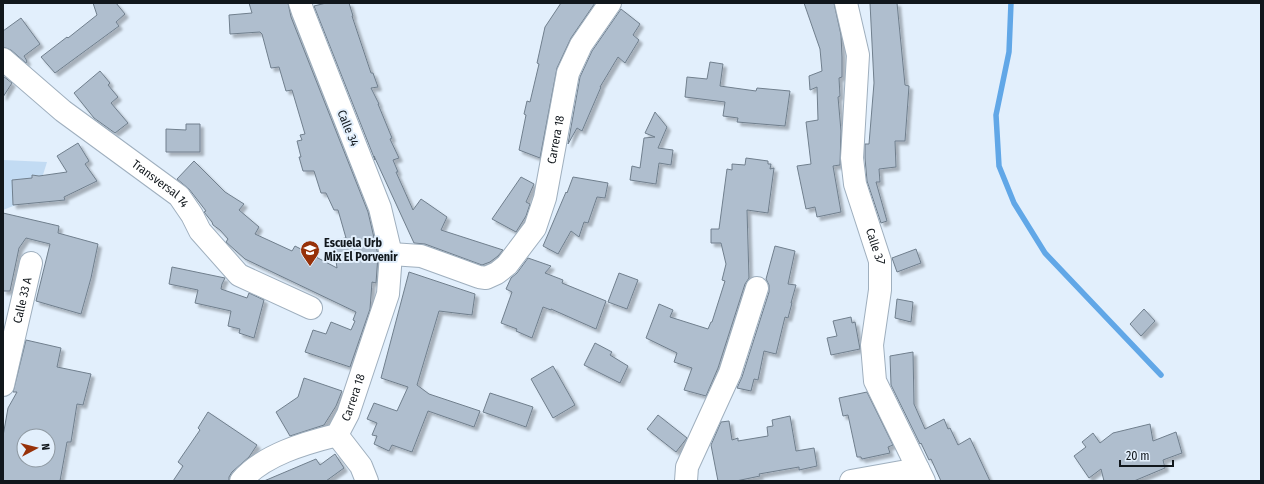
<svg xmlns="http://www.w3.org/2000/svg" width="1264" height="484" viewBox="0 0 1264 484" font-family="'Fira Sans Condensed',sans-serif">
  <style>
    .green { fill: #c2dbf3 }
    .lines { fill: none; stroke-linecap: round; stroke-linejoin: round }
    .stream { stroke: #61a7e7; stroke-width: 5.5 }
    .building { fill: #afbece; stroke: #707f8d; fill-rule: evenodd; filter: url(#shadow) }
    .minor-casing { stroke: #9fafbe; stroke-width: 24 }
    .minor { stroke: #fff; stroke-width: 22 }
    .labels { text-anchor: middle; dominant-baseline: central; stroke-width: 4; stroke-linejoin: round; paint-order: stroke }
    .street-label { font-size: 12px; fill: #11171c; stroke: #e2effc }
    .poi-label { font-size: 12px; font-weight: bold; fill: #11171c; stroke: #e2effc; text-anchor: start }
  </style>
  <defs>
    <filter id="shadow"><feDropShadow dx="3.5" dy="3.5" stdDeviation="1" flood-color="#0004"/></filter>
  </defs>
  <rect width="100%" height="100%" fill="#e2effc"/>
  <path class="green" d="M3,160L47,162L36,197L3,210Z"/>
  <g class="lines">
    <path class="stream" d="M1011,3L1009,52L996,115L999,166L1014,203L1045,253L1161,375"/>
  </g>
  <path class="building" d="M93,3H116L125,14L116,22L119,26L55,73L41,57L67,37L68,38L97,15Z
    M249,3H288L291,17L368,212L378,255L376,283L372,282L370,309L350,367L305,352L313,330L326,334L331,322L351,330L355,321L353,320L356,312L245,259L226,242L228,239L220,230L213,225L212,222L204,212L206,211L189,189L177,179L194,161L225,192L244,204L239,210L259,227L255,234L292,251L295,246L337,268L333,240L346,238L338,210H334L326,193H321L314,171H303L299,157H301L297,141L302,140L300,135L305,134L292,90L286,91L279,67L271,68L262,34L260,32L230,34L229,15L252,13Z
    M326,3H349L353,16H352L371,73H373L378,87L371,88L379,104H378L392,138L390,139L399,158L393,160L398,172H396L413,210L421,199L447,217L441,230L503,250L498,256L490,262L482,265L425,244L414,243L374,156L375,160L314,6Z
    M561,3H595L571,38L557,68L540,158L519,150L526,115L524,114L527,101L530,102L539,64L537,63L545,27Z
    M804,3H834L841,35L842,57V77L839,78L840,96L838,97L841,131L840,165L833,166L841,212L817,217L815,207L806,209L797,166L811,164L806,122L818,120L817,87L810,90L809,76L822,71L820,49Z
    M870,3H897L905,85L909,86L905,141H895L896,167L879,169L880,182H876L887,221L881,223L867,181L865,158V144H869L874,83Z
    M621,9L640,24L633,35L639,40L625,63L618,57L600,87H601L582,131L577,128L568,144L580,77L592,51Z
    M21,18L40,44L24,56L27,61L26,63L11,50L3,47V31Z
    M710,62L723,64L720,86L756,91L757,88L790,91L785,126L737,122L738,118L723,116L725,102L685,97L687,77L707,79Z
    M100,71L110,83L108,85L118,97L111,103L128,123L115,133L94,118L74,93Z
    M3,76L12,83L3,97Z
    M655,112L667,127L658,148L673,150L671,165L659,163L656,184L630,180L632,166L640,168L644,138L655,137L645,133Z
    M186,124H200V152H166V129L186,130Z
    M78,143L89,161L85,164L97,181L64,197L65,200L13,205L12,180L32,178V175L39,176L67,172L57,156Z
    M746,158L768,161V164H771L770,169L774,168L768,213L747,210L749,278L745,284L718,368L706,396L684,390L692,368L674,362L677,353L646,338L659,304L673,310L670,317L708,329L711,322H712L725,281L722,280L726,264L721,243H711V229H719L727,169L732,170V164L745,165Z
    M521,177L534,184L526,202L530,204L526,216L516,232L492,219Z
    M573,177L608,183L605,198L597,197L588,223L584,222L579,237L571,231L558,254L543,246L566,192L567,193Z
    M3,213L59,226L58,233L98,244L91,278L81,314L36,301L50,244L26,238L19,248L10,291H3Z
    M775,246L795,251L788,284L796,285L791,303H792L788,318L785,317L776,354L764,351L758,380L754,379L751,391L737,388L742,377L769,292V285L766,279Z
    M916,249L921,263L897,272L892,258Z
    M528,258L551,266L545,273L563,280L562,283L606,301L596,329L551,309V310L543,307L532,338L516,331L517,329L501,323L512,292L506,289L511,278L517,273Z
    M172,267L225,278L222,284L221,289L247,298L249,293L264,300L254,338L239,333L240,329L228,326L231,311L195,303L198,290L169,284Z
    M409,272L475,294L472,315L439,311L417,385L429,394L480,411L474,427L428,411L412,452L392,445L389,451L374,444L377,436L372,435L377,423L367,419L374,403L397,411L408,387L381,378Z
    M619,273L638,280L627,309L608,302Z
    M897,299L913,302L911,322L895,318Z
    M1144,309L1155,321L1141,336L1130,324Z
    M851,317L852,323L855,322L860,349L831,355L827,338L837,336L833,321Z
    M26,340L61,348L57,367L91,374L83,405L77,404L71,442H67L60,481H3V436L8,408L17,392H13ZM24,436H48V460H24Z
    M595,343L612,352L610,355L628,366L620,383L584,365Z
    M913,352L914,404L925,429L944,419L948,429L950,428L958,445L970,438L990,481H941L931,459L929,460L921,443L920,444L891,385L890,356Z
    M553,366L575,405L553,418L531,379Z
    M304,378L342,391L336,406L324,425L290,436L276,412L298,397Z
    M867,392L893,445L888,447L890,453L862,459L861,457H857L848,415L843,416L839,398Z
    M490,393L533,407L526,427L483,412Z
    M208,412L257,445L249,457L232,472L229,477V481H173L183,466L178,462L200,430L198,428Z
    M658,415L687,438L676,452L647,429Z
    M790,416L796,451L814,448L817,466L799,470V467L759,474L760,476L736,481H718L711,445L721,422L729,421L732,440L738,438V441L768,436L767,427L773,426L772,420Z
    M1150,424L1153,441L1176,432L1182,453L1163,460L1165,468L1134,481H1104L1101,469L1089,478L1074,456L1086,447L1082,442L1093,433L1100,443L1113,433Z
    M335,454L344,468L326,481H264L316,459L320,465Z"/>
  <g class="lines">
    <g class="minor-casing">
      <g id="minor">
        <path id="s1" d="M846,3L858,55L852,158L855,184L880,261V290L872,345L875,381L924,481"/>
        <path id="s2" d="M3,59L63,111L179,196L192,215L200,231L239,275L311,308"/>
        <path id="s3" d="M391,254L421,256L479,277L486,278L497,273L507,265L535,228L545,198L568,73L581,45L610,3"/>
        <path id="s4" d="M3,385L31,263"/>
        <path d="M337,435L361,466L367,481"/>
        <path id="s5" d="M241,481C263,455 305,443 337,435L348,414L388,294L391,254L380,208L303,12L300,3"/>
        <path d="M686,481L687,467L730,373L757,288"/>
        <path d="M851,481L918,469"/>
      </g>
    </g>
    <use href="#minor" class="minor"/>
  </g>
  <defs>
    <g id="school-pin" transform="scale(1)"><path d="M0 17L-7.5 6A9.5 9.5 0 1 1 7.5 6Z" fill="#973109" stroke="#e2effc"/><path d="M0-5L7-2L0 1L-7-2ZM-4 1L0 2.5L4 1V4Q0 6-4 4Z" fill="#fff"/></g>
  </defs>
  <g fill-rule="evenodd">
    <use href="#school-pin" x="310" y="250"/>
  </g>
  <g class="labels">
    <g class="street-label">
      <text transform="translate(348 128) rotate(68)">Calle 34</text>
      <text stroke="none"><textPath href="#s3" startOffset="261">Carrera 18</textPath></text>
      <text stroke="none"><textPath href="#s2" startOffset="201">Transversal 14</textPath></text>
      <text stroke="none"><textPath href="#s1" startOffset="248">Calle 37</textPath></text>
      <text stroke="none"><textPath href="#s4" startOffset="87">Calle 33 A</textPath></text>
      <text stroke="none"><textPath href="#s5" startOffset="149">Carrera 18</textPath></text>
    </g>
    <g class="poi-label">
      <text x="324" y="243">Escuela Urb<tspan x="324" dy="14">Mix El Porvenir</tspan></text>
    </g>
  </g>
  <rect width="1264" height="484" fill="none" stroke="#11171c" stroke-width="8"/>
  <g transform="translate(36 448) rotate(83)"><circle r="19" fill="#e2effc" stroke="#8e99a2"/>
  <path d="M0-3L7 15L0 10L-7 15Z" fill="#973109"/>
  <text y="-6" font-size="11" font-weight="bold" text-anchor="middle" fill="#11171c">N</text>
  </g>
  <path d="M1120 460v6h53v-6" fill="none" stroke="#11171c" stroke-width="2"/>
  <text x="1126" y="460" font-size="12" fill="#11171c" stroke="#e2effc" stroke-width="3" paint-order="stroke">20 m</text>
</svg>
